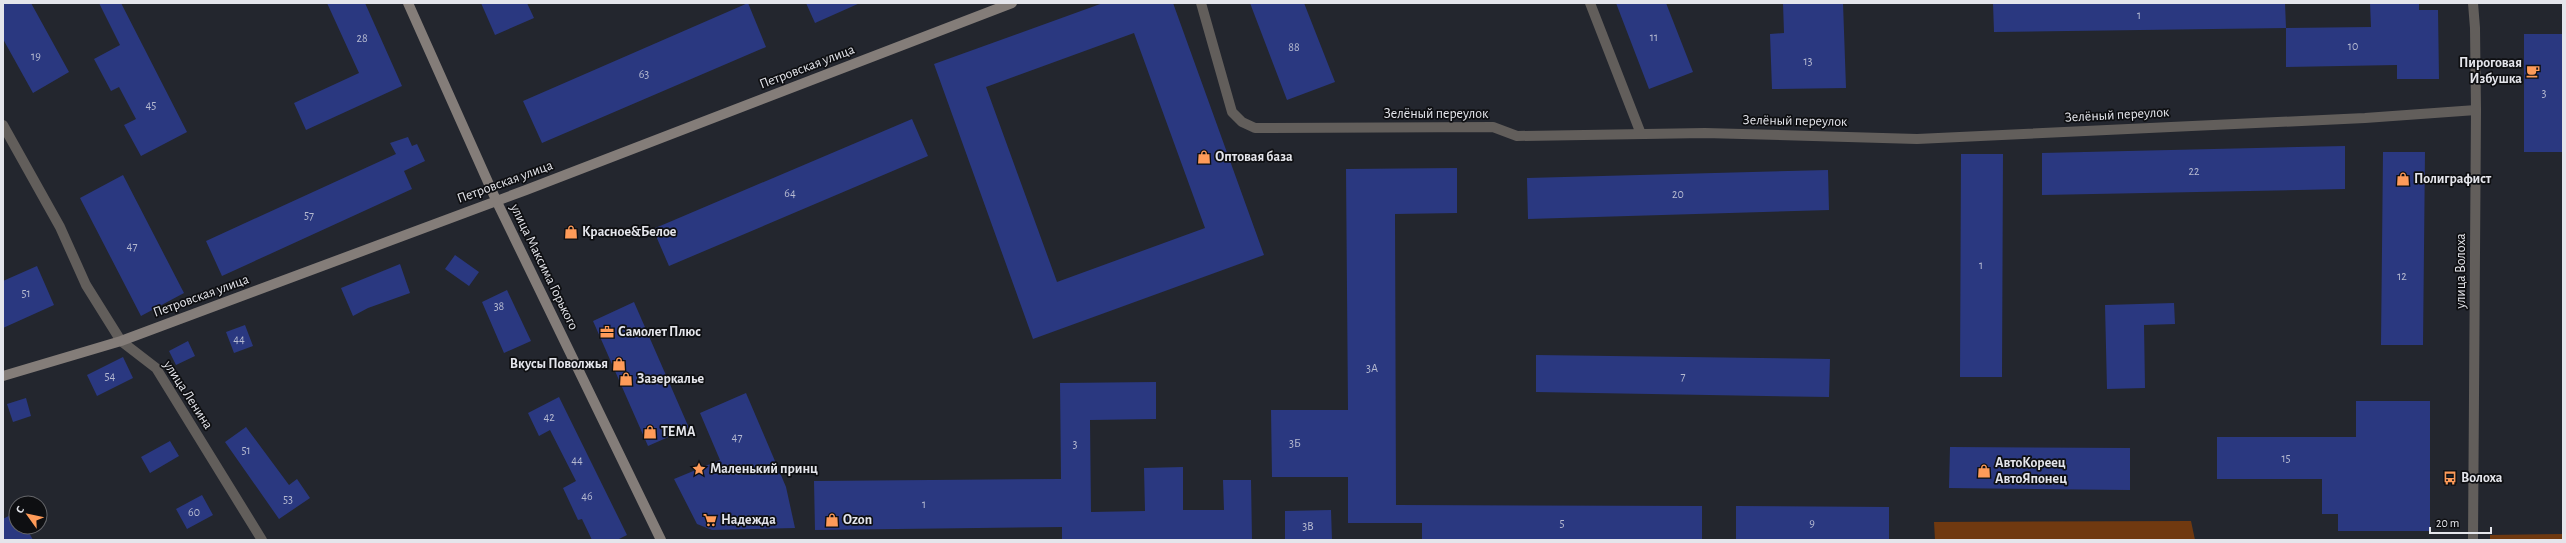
<svg xmlns="http://www.w3.org/2000/svg" width="2566" height="543" viewBox="0 0 2566 543" font-family="'Alegreya Sans',sans-serif">
  <style>
    .green { fill: #703910 }
    .building { fill: #2a3880; fill-rule: evenodd }
    .lines { fill: none; stroke-linecap: round; stroke-linejoin: round }
    .minor { stroke: #625e5b; stroke-width: 10 }
    .tertiary { stroke: #625e5b; stroke-width: 10 }
    .secondary { stroke: #847d79; stroke-width: 10 }
    .labels { text-anchor: middle; dominant-baseline: central; stroke-width: 3.5; stroke-linejoin: round; paint-order: stroke }
    .number-label { font-size: 12px; fill: #b6bad0 }
    .poi-label { font-size: 14px; font-weight: bold; fill: #e4e5eb; stroke: #0e0f12; text-anchor: start }
    .street-label { font-size: 14px; fill: #e4e5eb; stroke: #0e0f12 }
  </style>
  <rect width="100%" height="100%" fill="#23262e"/>
  <path class="green" d="M2191,521L2195,540H1935L1934,522Z
    M2563,534V540H2490V535Z"/>
  <path class="building" d="M3,3H31L69,72L33,93L3,39Z
    M99,3H121L187,132L141,156L124,125L136,119L119,87L111,91L94,59L120,45Z
    M327,3H365L402,86L306,130L294,103L359,73Z
    M481,3H527L534,18L495,35Z
    M748,3L766,47L542,143L523,101Z
    M806,3H860L815,23Z
    M1103,3H1173L1264,255L1033,339L934,64ZM1134,33L1205,228L1057,282L986,87Z
    M1250,3H1304L1335,82L1287,100Z
    M1616,3H1666L1693,72L1649,89Z
    M1783,3H1843L1846,88L1772,89L1770,34L1784,33Z
    M1993,3H2285L2286,28L1994,32Z
    M2370,3H2419V10H2438L2439,79H2397V65L2286,67V28L2371,27Z
    M2524,34H2563V152H2524Z
    M912,119L928,156L669,266L653,229Z
    M408,137L412,146L417,144L425,161L404,171L412,189L222,276L206,241L396,154L390,143Z
    M2345,146V189L2042,195V153Z
    M2383,152H2425L2423,345H2381Z
    M1961,154H2003L2002,377H1960Z
    M1457,168V213L1395,214L1396,505L1702,506V540H1422V523H1348V477H1272L1271,410H1348L1346,169Z
    M1828,170L1829,210L1528,219L1527,178Z
    M123,175L184,293L141,316L80,198Z
    M455,255L479,272L469,286L445,269Z
    M400,264L410,293L368,308L353,316L341,288Z
    M37,266L54,305L3,328V281Z
    M507,290L531,341L504,353L482,302Z
    M634,302L689,428L648,446L593,321Z
    M2174,303L2175,324L2144,325L2145,388L2107,389L2105,305Z
    M245,325L253,346L234,353L226,332Z
    M188,341L195,356L176,365L169,351Z
    M1536,355L1830,359L1829,397L1536,392Z
    M123,357L133,378L97,396L87,375Z
    M1156,382V419L1090,420L1091,512L1145,511L1144,468L1183,467V510H1224L1223,480H1251L1252,540H1062V527L815,530L814,481L1061,479L1060,383Z
    M746,393L786,487L795,528L712,530L697,524L674,479L720,460L700,413Z
    M559,397L627,535L617,540H592L582,519L578,520L563,488L576,481L550,430L539,436L528,413Z
    M26,398L31,416L13,422L7,404Z
    M2356,401H2430V531H2338V514H2322V479H2217V437H2356Z
    M246,427L289,485L297,479L310,498L279,519L225,442Z
    M170,441L179,456L150,473L141,457Z
    M1950,447L2130,448V490L1949,488Z
    M202,495L213,515L187,529L176,509Z
    M1736,506L1889,507V540H1736Z
    M1331,510L1332,540H1285V511Z
    M16,512V527H26L33,540H3V519Z"/>
  <g class="lines">
    <path class="minor" d="M1201,3L1232,112L1242,122L1255,128L1493,127L1517,136L1705,133L1917,139L2365,118L2476,110
      M1590,3L1641,134
      M3,125L60,227L86,285L121,341L156,368L262,540"/>
    <path class="tertiary" d="M2473,3L2475,28L2476,110L2473,540"/>
    <path class="secondary" d="M408,3L496,200L661,540
      M3,376L121,341L526,190L1012,3"/>
  </g>
  <defs>
    <g id="cafe-bare" transform="scale(1.08)"><path d="M-5.5-4.5H6V0H3Q3 3.5 0 3.5H-2.5Q-5.5 3.5-5.5 0ZM3-3.2v2h1.7v-2ZM-6 4.5H4V6H-6Z" fill="#fe9b59" stroke="#0e0f12" stroke-width="2.5" paint-order="stroke"/></g>
    <g id="shop-bare" transform="scale(1.08)"><path d="M-5-2.5h2.3a2.7 3.5 0 0 1 5.4 0H5L5.5 6h-11ZM-1.5-2.5h3a1.5 2.3 0 0 0-3 0Z" fill="#fe9b59" stroke="#0e0f12" stroke-width="2.5" paint-order="stroke"/></g>
    <g id="office-bare" transform="scale(1.08)"><path d="M-6-3h4V-5.5h4V-3h4V5H-6ZM-1-4.5V-3h2v-1.5ZM-6 0V1H6V0Z" fill="#fe9b59" stroke="#0e0f12" stroke-width="2.5" paint-order="stroke"/></g>
    <g id="sight-bare" transform="scale(1.08)"><path d="M0-6L1.8-2.2L6-1.7L2.9 1.2L3.7 5.4L0 3.3L-3.7 5.4L-2.9 1.2L-6-1.7L-1.8-2.2Z" fill="#fe9b59" stroke="#0e0f12" stroke-width="2.5" paint-order="stroke"/></g>
    <g id="bus-bare" transform="scale(1.08)"><path d="M-5-6H5V4H4V6H2V4H-2V6H-4V4H-5ZM-3.5-4V0h7V-4ZM-3.5 1.2v1.5H-2V1.2ZM2 1.2v1.5H3.5V1.2Z" fill="#fe9b59" stroke="#0e0f12" stroke-width="2.5" paint-order="stroke"/></g>
    <g id="supermarket-bare" transform="scale(1.08)"><path d="M-6-5.5h2.5l.6 2H6L4.5 2H-2.5L-4.4-4H-6ZM-1.5 3.2a1.3 1.3 0 1 0 .1 0ZM3 3.2a1.3 1.3 0 1 0 .1 0Z" fill="#fe9b59" stroke="#0e0f12" stroke-width="2.5" paint-order="stroke"/></g>
  </defs>
  <g fill-rule="evenodd">
    <use href="#cafe-bare" x="2533" y="71"/>
    <use href="#shop-bare" x="1204" y="157"/>
    <use href="#shop-bare" x="2403" y="179"/>
    <use href="#shop-bare" x="571" y="232"/>
    <use href="#office-bare" x="607" y="332"/>
    <use href="#shop-bare" x="619" y="364"/>
    <use href="#shop-bare" x="626" y="379"/>
    <use href="#shop-bare" x="650" y="432"/>
    <use href="#sight-bare" x="699" y="469"/>
    <use href="#shop-bare" x="1984" y="471"/>
    <use href="#bus-bare" x="2450" y="478"/>
    <use href="#supermarket-bare" x="710" y="520"/>
    <use href="#shop-bare" x="832" y="520"/>
  </g>
  <g class="labels">
    <g class="number-label">
      <text x="2139" y="15">1</text>
      <text x="1654" y="37">11</text>
      <text x="362" y="38">28</text>
      <text x="2353" y="46">10</text>
      <text x="1294" y="47">88</text>
      <text x="36" y="56">19</text>
      <text x="1808" y="61">13</text>
      <text x="644" y="74">63</text>
      <text x="2544" y="93">3</text>
      <text x="151" y="105">45</text>
      <text x="2194" y="171">22</text>
      <text x="790" y="193">64</text>
      <text x="1678" y="194">20</text>
      <text x="309" y="215">57</text>
      <text x="132" y="246">47</text>
      <text x="1981" y="265">1</text>
      <text x="2402" y="276">12</text>
      <text x="26" y="293">51</text>
      <text x="499" y="306">38</text>
      <text x="239" y="339">44</text>
      <text x="1372" y="368">3А</text>
      <text x="110" y="376">54</text>
      <text x="1683" y="376">7</text>
      <text x="549" y="417">42</text>
      <text x="737" y="437">47</text>
      <text x="1295" y="443">3Б</text>
      <text x="1075" y="444">3</text>
      <text x="246" y="450">51</text>
      <text x="2286" y="458">15</text>
      <text x="577" y="460">44</text>
      <text x="587" y="496">46</text>
      <text x="288" y="499">53</text>
      <text x="924" y="504">1</text>
      <text x="194" y="512">60</text>
      <text x="1562" y="523">5</text>
      <text x="1812" y="523">9</text>
      <text x="1308" y="526">3В</text>
    </g>
    <g class="poi-label">
      <text x="2522" y="63" text-anchor="end">Пироговая<tspan x="2522" dy="16">Избушка</tspan></text>
      <text x="1215" y="157">Оптовая база</text>
      <text x="2414" y="179">Полиграфист</text>
      <text x="582" y="232">Красное&amp;Белое</text>
      <text x="618" y="332">Самолет Плюс</text>
      <text x="608" y="364" text-anchor="end">Вкусы Поволжья</text>
      <text x="637" y="379">Зазеркалье</text>
      <text x="661" y="432">ТЕМА</text>
      <text x="1995" y="463">АвтоКореец<tspan x="1995" dy="16">АвтоЯпонец</tspan></text>
      <text x="710" y="469">Маленький принц</text>
      <text x="2461" y="478">Волоха</text>
      <text x="721" y="520">Надежда</text>
      <text x="843" y="520">Ozon</text>
    </g>
    <g class="street-label">
      <text transform="translate(807 67) rotate(-21)">Петровская улица</text>
      <text x="1436" y="114">Зелёный переулок</text>
      <text transform="translate(2117 115) rotate(-3)">Зелёный переулок</text>
      <text transform="translate(1795 121) rotate(1)">Зелёный переулок</text>
      <text transform="translate(505 182) rotate(-20)">Петровская улица</text>
      <text transform="translate(544 267) rotate(64)">улица Максима Горького</text>
      <text transform="translate(2461 271) rotate(-90)">улица Волоха</text>
      <text transform="translate(201 296) rotate(-20)">Петровская улица</text>
      <text transform="translate(188 395) rotate(57)">улица Ленина</text>
    </g>
  </g>
  <rect width="2566" height="543" fill="none" stroke="#e4e5eb" stroke-width="8"/>
  <g transform="translate(28 515) rotate(303)"><circle r="19" fill="#0e0f12" stroke="#646569"/>
  <path d="M0-3L7 15L0 10L-7 15Z" fill="#fe9b59"/>
  <text y="-6" font-size="11" font-weight="bold" text-anchor="middle" fill="#e4e5eb">С</text>
  </g>
  <path d="M2430 527v6h61v-6" fill="none" stroke="#e4e5eb" stroke-width="2"/>
  <text x="2436" y="527" font-size="12" fill="#e4e5eb" stroke="#0e0f12" stroke-width="3" paint-order="stroke">20 m</text>
</svg>
